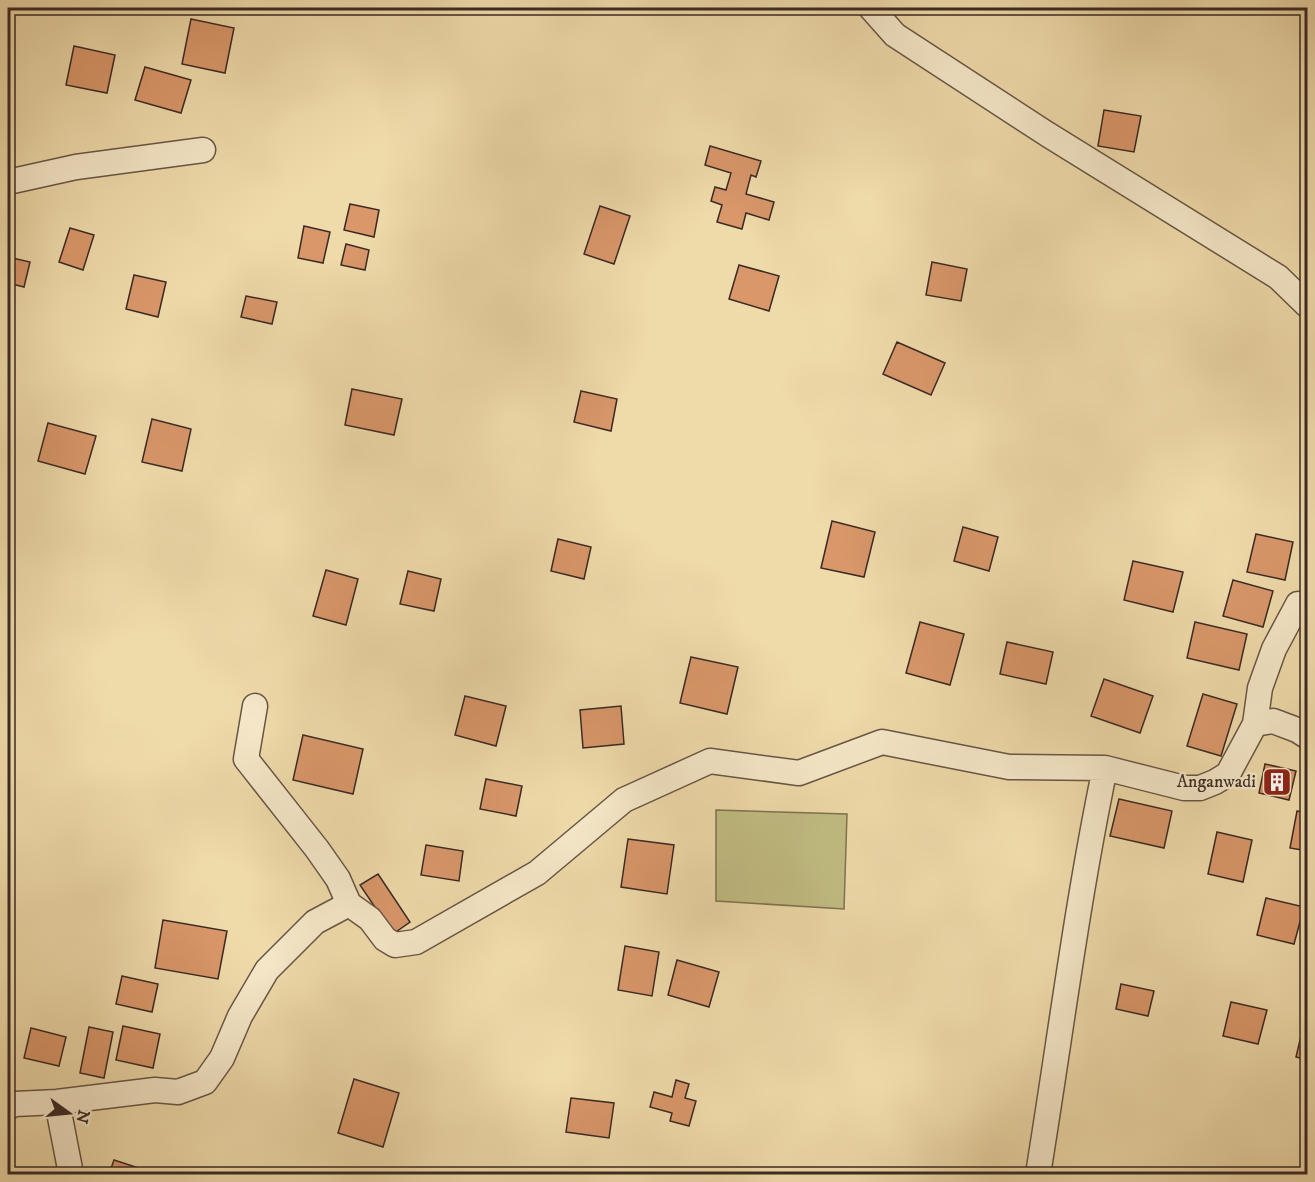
<svg xmlns="http://www.w3.org/2000/svg" width="1315" height="1182" viewBox="0 0 1315 1182" font-family="'IM FELL DW Pica',serif">
  <style>
    .green { fill: #c1bd83; stroke: #7e7454; stroke-width: 1.5 }
    .building { fill: #d9976a; stroke: #3a2a25; stroke-width: 1.5 }
    .lines { fill: none; stroke-linecap: round; stroke-linejoin: round }
    .minor-casing { stroke: #675646; stroke-width: 27 }
    .minor { stroke: #f5e7c8; stroke-width: 24 }
    .labels { text-anchor: middle; dominant-baseline: central; stroke-width: 5; stroke-linejoin: round; paint-order: stroke }
    .poi-label { font-size: 18px; fill: #3a2a25; stroke: #f5e7c8; text-anchor: end }
  </style>
  <rect width="100%" height="100%" fill="#efdaaa"/>
  <filter id="stains"><feTurbulence type="fractalNoise" baseFrequency=".00333" numOctaves="4"/><feColorMatrix values="0 0 0 0 .2 0 0 0 0 .09 0 0 0 0 .02 0 0 0 .5 -.17"/></filter>
  <radialGradient id="worn" r=".72"><stop offset=".6" stop-color="#630" stop-opacity="0"/><stop offset="1" stop-color="#630" stop-opacity=".3"/></radialGradient>
  <path class="green" d="M716,810L847,814L844,909L716,901Z"/>
  <path class="building" d="M191,19L234,28L225,73L182,64Z
    M74,46L115,55L107,93L66,85Z
    M145,67L191,80L181,113L135,100Z
    M1104,110L1141,116L1134,152L1098,146Z
    M710,146L761,161L756,177L751,175L746,194L774,202L769,220L746,213L742,229L717,222L722,205L711,201L715,187L726,190L731,173L705,165Z
    M350,204L379,210L374,237L344,230Z
    M600,206L630,216L614,264L584,254Z
    M304,226L330,232L323,263L298,258Z
    M70,228L94,235L83,270L59,262Z
    M346,244L369,250L365,270L341,265Z
    M8,257L30,262L24,287L8,283Z
    M932,262L967,269L961,301L926,295Z
    M739,265L779,276L769,311L729,299Z
    M134,275L166,282L158,317L126,309Z
    M246,296L277,302L272,324L241,317Z
    M897,342L945,363L931,395L883,374Z
    M352,389L402,399L394,435L345,425Z
    M581,391L617,399L611,431L574,422Z
    M152,419L191,429L182,471L142,462Z
    M48,423L96,436L85,474L38,461Z
    M832,521L875,532L864,577L821,568Z
    M963,527L998,537L989,571L954,561Z
    M1256,534L1293,542L1285,580L1247,572Z
    M558,539L591,547L584,579L551,571Z
    M1133,561L1183,572L1173,612L1124,600Z
    M326,570L358,579L346,625L313,616Z
    M408,571L441,579L434,611L400,604Z
    M1233,580L1273,591L1263,627L1223,616Z
    M920,622L964,634L950,685L906,673Z
    M1195,622L1247,634L1239,670L1187,658Z
    M1007,642L1053,652L1046,684L1000,674Z
    M691,657L738,667L727,714L680,703Z
    M1104,679L1153,696L1140,733L1091,716Z
    M1203,694L1237,704L1221,756L1187,746Z
    M465,696L506,706L496,746L455,735Z
    M621,706L624,744L583,748L580,710Z
    M303,735L363,749L353,794L293,780Z
    M1265,764L1296,771L1289,800L1259,793Z
    M486,779L522,786L516,816L480,809Z
    M1119,799L1172,811L1164,848L1110,836Z
    M1297,811L1308,813V851L1290,848Z
    M1217,832L1252,840L1243,882L1208,874Z
    M628,839L674,845L667,894L621,887Z
    M426,845L463,851L459,881L421,875Z
    M378,874L410,922L393,934L360,885Z
    M1266,898L1304,907L1294,944L1257,935Z
    M163,920L227,931L218,979L155,968Z
    M625,946L659,952L652,996L618,990Z
    M677,960L719,972L709,1007L668,995Z
    M122,976L158,984L152,1012L116,1004Z
    M1121,984L1154,991L1148,1016L1116,1009Z
    M1231,1002L1267,1010L1258,1044L1223,1036Z
    M1306,1015H1308V1060L1296,1057Z
    M123,1026L160,1034L153,1068L116,1060Z
    M89,1027L113,1032L104,1078L80,1073Z
    M31,1028L66,1037L59,1066L24,1058Z
    M354,1079L399,1093L383,1147L338,1133Z
    M676,1080L689,1084L685,1098L696,1101L689,1126L670,1121L672,1113L650,1107L654,1092L672,1097Z
    M571,1098L614,1103L609,1138L566,1132Z
    M114,1160L148,1171L147,1174H109Z"/>
  <g class="lines">
    <g class="minor-casing">
      <path id="minor" d="M871,8L895,35L1047,134L1278,277L1308,306
        M8,182L76,167L203,150
        M255,706L246,759L317,849L338,879L349,904
        M1255,724L1260,688L1274,649L1298,604
        M57,1102L71,1174
        M8,1107L15,1104L57,1102L155,1090L178,1092L205,1082L222,1058L240,1016L267,970L315,922L349,904L370,919L385,939L395,945L416,942L537,873L624,800L710,761L799,773L882,742L1009,767L1105,768L1184,788H1200L1215,782L1228,774L1255,724L1273,721L1297,730L1308,737
        M1038,1174C1060,1039 1077,902 1105,768"/>
    </g>
    <use href="#minor" class="minor"/>
  </g>
  <defs>
    <g id="building-square" transform="scale(1.5)"><rect x="-9" y="-9" width="18" height="18" rx="4" fill="#8f2418" stroke="#f5e7c8"/><path d="M-4-6H4V6H1V3H-1V6H-4ZM-2.5-4.3h1.7v1.8h-1.7ZM.8-4.3h1.7v1.8H.8ZM-2.5-1h1.7V.8h-1.7ZM.8-1h1.7V.8H.8Z" fill="#fff"/></g>
  </defs>
  <g fill-rule="evenodd">
    <use href="#building-square" x="1277" y="782"/>
  </g>
  <g class="labels">
    <g class="poi-label">
      <text x="1256" y="782">Anganwadi</text>
    </g>
  </g>
  <rect width="1315" height="1182" fill="none" stroke="#efdaaa" stroke-width="30"/>
  <rect x="9" y="9" width="1297" height="1164" fill="none" stroke="#3a2a25" stroke-width="3"/>
  <rect x="15" y="15" width="1285" height="1152" fill="none" stroke="#3a2a25" stroke-width="1.5"/>
  <g transform="translate(69 1113) rotate(105)" stroke="#f5e7c8" stroke-width="4.5" paint-order="stroke">
  <path d="M0-4.5L10 22L0 15L-10 22Z" fill="#3a2a25"/>
  <text y="-9" font-size="16" font-weight="bold" text-anchor="middle" fill="#3a2a25">N</text>
  </g>
  <rect width="100%" height="100%" filter="url(#stains)"/>
  <rect width="100%" height="100%" fill="url(#worn)"/>
</svg>
